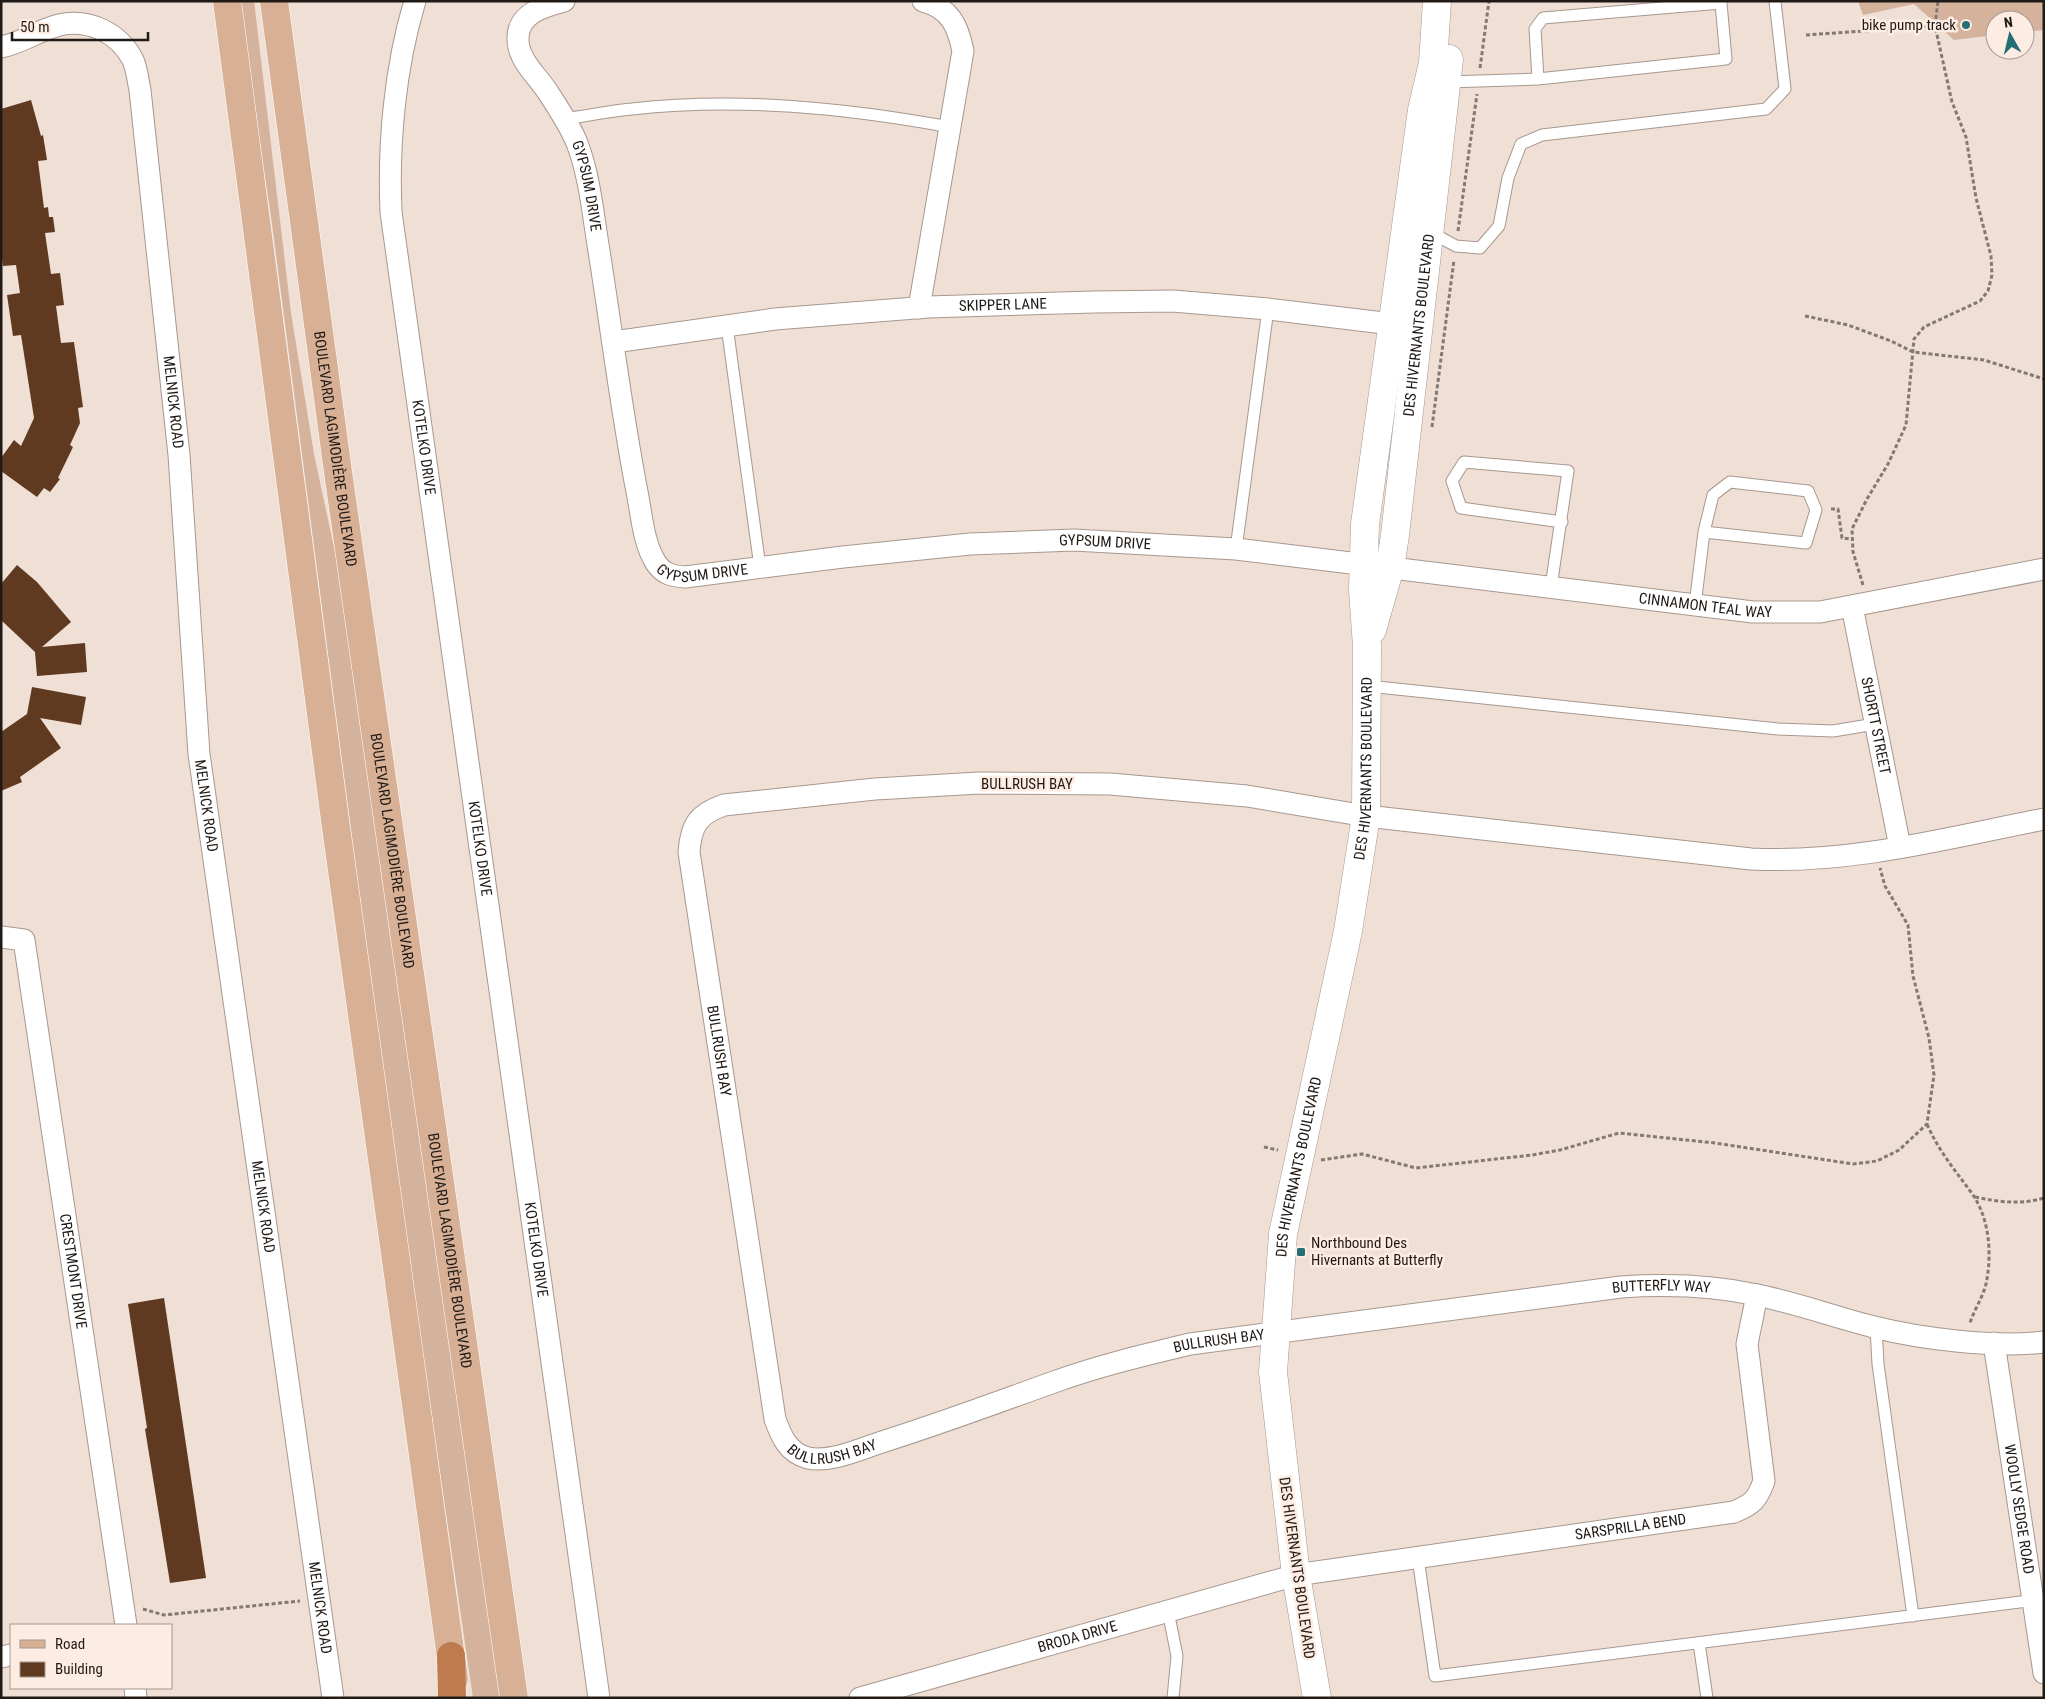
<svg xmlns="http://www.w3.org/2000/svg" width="2045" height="1699" viewBox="0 0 2045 1699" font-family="'Roboto Condensed',sans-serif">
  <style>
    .grass { fill: #d4b29c }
    .building { fill: #5f3a20 }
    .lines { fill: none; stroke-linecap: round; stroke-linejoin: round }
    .lane-casing { stroke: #a7988f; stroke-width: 13 }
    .street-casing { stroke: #a7988f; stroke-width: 23 }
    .secondary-casing { stroke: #a7988f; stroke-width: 29 }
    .primary-casing { stroke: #fff; stroke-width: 29 }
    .highway-casing { stroke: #fff; stroke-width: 29 }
    .path { stroke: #837972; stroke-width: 3; stroke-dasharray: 4 2.5; stroke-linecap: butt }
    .lane { stroke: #fff; stroke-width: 11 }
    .street { stroke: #fff; stroke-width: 21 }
    .secondary { stroke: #fff; stroke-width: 28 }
    .primary { stroke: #d8b095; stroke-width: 28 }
    .highway { stroke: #be7c4e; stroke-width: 28 }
    .poi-dot { fill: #246e76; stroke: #fdece2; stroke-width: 2 }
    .labels { text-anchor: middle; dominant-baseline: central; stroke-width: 5; stroke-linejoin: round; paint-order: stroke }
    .poi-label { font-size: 15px; fill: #201a16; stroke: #fdece2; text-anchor: end }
    .street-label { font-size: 15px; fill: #201a16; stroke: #fdece2 }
  </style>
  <rect width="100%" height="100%" fill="#efdfd5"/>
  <path class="grass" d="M238,1H254L291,313L314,454L336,557L500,1698H473L392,1144L271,216Z
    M1858,1H2044V30L2025,32V20H1995V35L1954,40L1914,4L1863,15Z"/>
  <path class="building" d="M31,100L41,136L43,135L47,160L38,161L44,208L48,207L49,217H53L55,232L45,233L51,274L60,273L64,305L56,306L61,343L74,342L83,407L78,408L80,423L70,445L73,447L58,478L60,479L50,492L44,488L37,497L1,471V458L14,440L21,446L34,418L21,335L13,336L7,295L20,293L16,265L3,266L1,252V109Z
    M17,565L37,582L71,622L42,647L85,643L87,672L37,676L35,652L1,620V584Z
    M32,687L86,697L81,725L40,718L61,748L20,777L22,782L1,791V732L27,714Z
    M164,1298L206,1578L170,1583L145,1429L147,1428L128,1304Z"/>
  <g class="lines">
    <g class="lane-casing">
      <path id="lane" d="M1447,82L1538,79L1535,29L1543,18L1721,3L1726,59L1538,79
        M564,119C587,116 609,111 632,109C738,97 846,108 950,127
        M1430,232L1456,246L1480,248L1499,226L1508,178L1521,144L1542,135L1766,109L1785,89L1775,1
        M727,326L760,567
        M1236,549L1268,309
        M1551,587L1568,471L1464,462L1452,481L1461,508L1562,522
        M1695,605L1704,532L1713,495L1730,482L1808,491L1816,510L1806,543L1704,532
        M1368,686L1778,729L1833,731L1875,724
        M1876,1328L1878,1364L1913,1616
        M1418,1558L1435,1676L2044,1599
        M1168,1611L1177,1656L1173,1698
        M1699,1643L1707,1698"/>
    </g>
    <g class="street-casing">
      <g id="street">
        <path id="s1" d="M415,1C395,67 388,143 391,212L599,1698"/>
        <path id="s2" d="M564,1C545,6 518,13 518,38C517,60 539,77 549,94C559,109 570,126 577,143C590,177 593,215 599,251C612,333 622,416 638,497C642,519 644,544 656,563C663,574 672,576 685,577L843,557L970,544L1074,540L1236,549L1753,612H1820L2044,569"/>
        <path id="s3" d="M1,47C22,43 39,30 59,25C89,18 119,33 133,60C137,69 138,81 140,90L179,455L199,754L333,1698"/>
        <path d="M919,308L963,51C958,26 950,8 923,1"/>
        <path id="s4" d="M614,342L775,319L928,307L1094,302L1173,301L1268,309L1392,324"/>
        <path id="s5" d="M1852,606L1900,847"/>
        <path id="s6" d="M2044,819C1947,838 1851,864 1751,859L1366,816L1247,796L1110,784L979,783L875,789L724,805C698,814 691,825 689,852L775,1419C781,1436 788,1453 808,1458C832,1463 862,1448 885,1441C942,1423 998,1402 1054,1382C1098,1366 1144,1355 1190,1344L1621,1287C1666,1284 1711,1285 1757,1295C1796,1303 1835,1317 1874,1327C1922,1339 1995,1348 2044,1342"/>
        <path id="s7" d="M1,937L24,940L126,1625"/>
        <path id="s8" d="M1994,1343L2044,1673"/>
        <path d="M1,1657L11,1655"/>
        <path d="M135,1688L136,1698"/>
        <path id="s9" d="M860,1698L1296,1575L1734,1512C1753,1504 1757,1500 1764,1481L1747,1344L1757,1295"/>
      </g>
    </g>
    <g class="secondary-casing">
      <g id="secondary">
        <path id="s10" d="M1372,630L1390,567L1395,535L1449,59"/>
        <path id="s11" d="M1317,1698L1296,1575L1273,1372L1283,1234L1348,931L1366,816L1367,646L1363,590L1365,524L1422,110L1433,63L1437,1"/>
      </g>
    </g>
    <g class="primary-casing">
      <g id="primary">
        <path d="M227,1L335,820L454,1679"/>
        <path id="s12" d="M274,1L339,479L514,1698"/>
      </g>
    </g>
    <g class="highway-casing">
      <path id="highway" d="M451,1656L452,1698"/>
    </g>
    <path class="path" d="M1806,35L1935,26L1938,1
      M1480,68L1489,1
      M1458,231L1477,94
      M1805,316L1848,325L1891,341L1913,352L1984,360L2044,379
      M1432,427L1454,260
      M1831,509H1838L1842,538L1852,539
      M1863,585L1853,552L1852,529L1867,499L1888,464L1906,425L1914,339L1924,327L1980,301L1988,291L1992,275L1991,256L1976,198L1966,137L1952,102L1935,26
      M1927,1124C1939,1152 1956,1171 1973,1195C1990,1220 1992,1256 1986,1284C1983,1297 1974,1310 1970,1323
      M1264,1147L1278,1150
      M1321,1160L1362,1154L1416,1168L1532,1155L1560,1150L1619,1133L1715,1143L1853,1164L1877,1161L1899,1150L1927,1124L1934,1075L1929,1038L1913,976L1908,925L1885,886L1880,868
      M1975,1197C1999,1202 2020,1205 2044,1198
      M143,1609L164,1615L300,1601"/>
    <use href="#lane" class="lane"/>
    <use href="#street" class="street"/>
    <use href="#secondary" class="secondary"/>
    <use href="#primary" class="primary"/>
    <use href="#highway" class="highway"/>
  </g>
  <g class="poi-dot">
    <circle cx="1966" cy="25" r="5"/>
    <rect x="1296" y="1247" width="10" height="10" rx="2.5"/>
  </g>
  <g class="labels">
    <g class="poi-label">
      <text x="1956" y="25">bike pump track</text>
      <text x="1311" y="1243" text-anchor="start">Northbound Des<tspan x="1311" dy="17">Hivernants at Butterfly</tspan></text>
    </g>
    <g class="street-label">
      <text stroke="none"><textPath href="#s2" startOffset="230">GYPSUM DRIVE</textPath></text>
      <text stroke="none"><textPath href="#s4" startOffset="391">SKIPPER LANE</textPath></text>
      <text stroke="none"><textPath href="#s10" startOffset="309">DES HIVERNANTS BOULEVARD</textPath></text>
      <text stroke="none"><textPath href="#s3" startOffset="495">MELNICK ROAD</textPath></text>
      <text stroke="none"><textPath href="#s1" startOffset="451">KOTELKO DRIVE</textPath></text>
      <text stroke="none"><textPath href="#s12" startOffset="452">BOULEVARD LAGIMODIÈRE BOULEVARD</textPath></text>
      <text stroke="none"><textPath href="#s2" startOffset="1070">GYPSUM DRIVE</textPath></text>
      <text stroke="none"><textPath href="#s2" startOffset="665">GYPSUM DRIVE</textPath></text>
      <text stroke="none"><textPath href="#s2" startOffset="1674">CINNAMON TEAL WAY</textPath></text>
      <text stroke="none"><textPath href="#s5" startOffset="122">SHORTT STREET</textPath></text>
      <text stroke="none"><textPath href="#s11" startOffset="941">DES HIVERNANTS BOULEVARD</textPath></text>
      <text x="1027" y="784">BULLRUSH BAY</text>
      <text stroke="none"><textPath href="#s3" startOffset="900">MELNICK ROAD</textPath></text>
      <text stroke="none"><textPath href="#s1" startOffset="856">KOTELKO DRIVE</textPath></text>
      <text stroke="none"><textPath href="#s12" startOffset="858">BOULEVARD LAGIMODIÈRE BOULEVARD</textPath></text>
      <text stroke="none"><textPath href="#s6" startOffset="1594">BULLRUSH BAY</textPath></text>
      <text stroke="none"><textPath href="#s11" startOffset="536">DES HIVERNANTS BOULEVARD</textPath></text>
      <text stroke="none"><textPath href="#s3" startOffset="1305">MELNICK ROAD</textPath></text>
      <text stroke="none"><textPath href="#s1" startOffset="1261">KOTELKO DRIVE</textPath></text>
      <text stroke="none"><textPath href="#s12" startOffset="1262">BOULEVARD LAGIMODIÈRE BOULEVARD</textPath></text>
      <text stroke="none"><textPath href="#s7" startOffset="358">CRESTMONT DRIVE</textPath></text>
      <text stroke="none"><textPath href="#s6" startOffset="2895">BUTTERFLY WAY</textPath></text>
      <text stroke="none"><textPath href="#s6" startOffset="2449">BULLRUSH BAY</textPath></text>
      <text stroke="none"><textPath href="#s6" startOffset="2044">BULLRUSH BAY</textPath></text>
      <text stroke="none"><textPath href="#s8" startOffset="168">WOOLLY SEDGE ROAD</textPath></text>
      <text stroke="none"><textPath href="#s9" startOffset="791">SARSPRILLA BEND</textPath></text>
      <text transform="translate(1297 1568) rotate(82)">DES HIVERNANTS BOULEVARD</text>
      <text stroke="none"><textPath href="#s3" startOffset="1710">MELNICK ROAD</textPath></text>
      <text stroke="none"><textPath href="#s9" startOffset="226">BRODA DRIVE</textPath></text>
    </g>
  </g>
  <rect width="2045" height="1699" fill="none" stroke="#201a16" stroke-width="5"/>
  <rect x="10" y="1624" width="162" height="65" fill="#fdece2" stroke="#a59890"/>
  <rect x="20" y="1640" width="25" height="8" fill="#d8b095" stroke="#a59890"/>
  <text x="55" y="1649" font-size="15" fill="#201a16">Road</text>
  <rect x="20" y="1662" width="25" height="15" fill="#5f3a20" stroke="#a59890"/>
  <text x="55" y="1674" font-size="15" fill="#201a16">Building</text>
  <g transform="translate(2010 35) rotate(352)"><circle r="24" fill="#fdece2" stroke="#a59890"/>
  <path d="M0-4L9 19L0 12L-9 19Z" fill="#246e76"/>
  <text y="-8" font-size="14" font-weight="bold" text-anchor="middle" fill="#201a16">N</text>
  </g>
  <path d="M12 32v8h136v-8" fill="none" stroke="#201a16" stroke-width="2.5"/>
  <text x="20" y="32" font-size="15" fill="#201a16" stroke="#fdece2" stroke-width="4" paint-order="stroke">50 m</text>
</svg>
